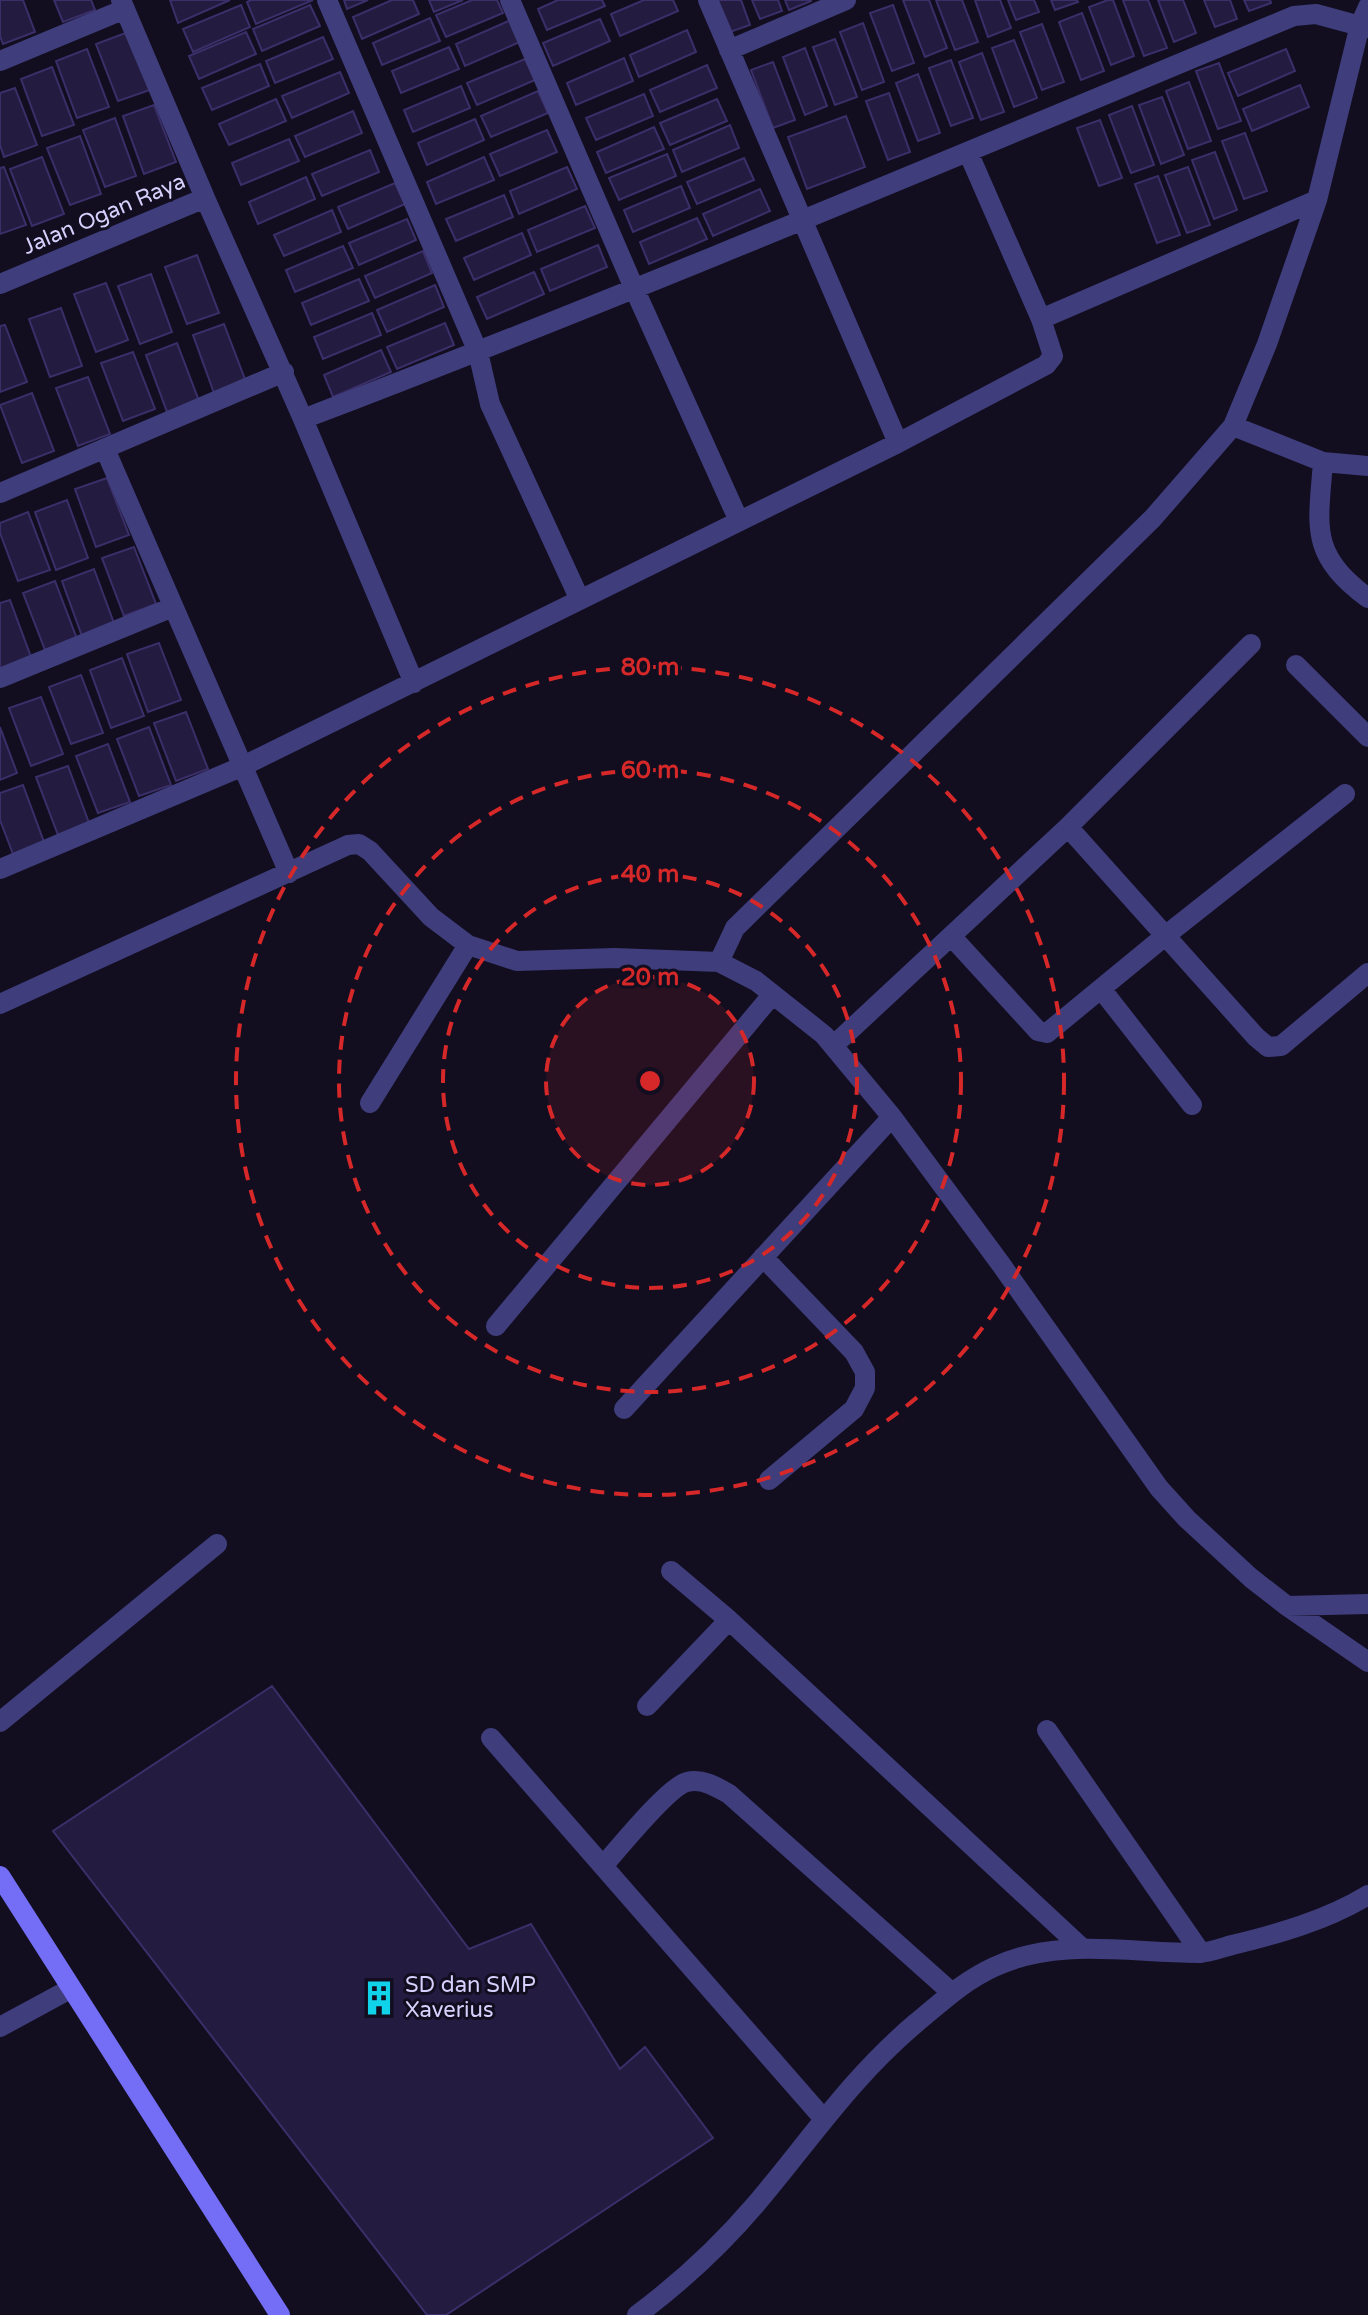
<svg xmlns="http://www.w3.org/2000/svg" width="1368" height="2315" viewBox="0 0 1368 2315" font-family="'Varela Round',sans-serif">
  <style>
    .building { fill: #231c40; stroke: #3b2f6a; stroke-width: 2 }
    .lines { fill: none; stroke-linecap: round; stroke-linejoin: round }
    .street { stroke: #3f3d7c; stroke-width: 20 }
    .secondary { stroke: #736ef5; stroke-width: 20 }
    .ring { fill: none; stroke: #d62828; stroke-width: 4; stroke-dasharray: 14 10 }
    .labels { text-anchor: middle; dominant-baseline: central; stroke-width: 6; stroke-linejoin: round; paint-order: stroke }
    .street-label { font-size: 22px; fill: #d6d1fc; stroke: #120e20 }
    .poi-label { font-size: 22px; fill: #d6d1fc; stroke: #120e20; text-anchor: start }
    .centre { fill: #d62828; stroke: #120e20; stroke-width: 4 }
    .ring-label { font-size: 24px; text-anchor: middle; font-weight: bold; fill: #d62828; stroke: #120e20; stroke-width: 6; stroke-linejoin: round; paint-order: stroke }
  </style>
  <rect width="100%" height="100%" fill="#120e20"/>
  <path class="building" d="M0,0H23L35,32L3,44L0,36Z
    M54,0H91L95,10L63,22Z
    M170,0H230L178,23Z
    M251,0H313L256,24L247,2Z
    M344,0H368L347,9Z
    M392,0H413L419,14L362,39L353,17Z
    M429,0H463L434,12Z
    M472,0H497L503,13L446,37L436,15Z
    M558,0H602L605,6L547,30L538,9Z
    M644,0H673L678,11L620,36L611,14Z
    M715,0H741L750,25L727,33Z
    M752,0H778L782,11L760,19Z
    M785,0H811V1L789,10Z
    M903,0H929L947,48L925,57Z
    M936,0H962L978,42L955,50Z
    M975,0H1000L1011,28L988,37Z
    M1008,0H1034L1039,12L1016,20Z
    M1051,0H1077L1078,2L1055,10Z
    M1108,0H1113L1134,56L1111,65L1089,7Z
    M1123,0H1148L1167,48L1144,56Z
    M1158,0H1183L1196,33L1174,42Z
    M1204,0H1230L1237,19L1215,27Z
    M1244,0H1270L1271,3L1249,11Z
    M241,5L250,27L193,52L183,29Z
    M310,5L320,26L262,51L253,29Z
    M893,5L914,63L892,71L870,13Z
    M1082,13L1104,71L1081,80L1059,22Z
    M430,18L440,41L382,65L373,43Z
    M513,19L522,41L465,66L456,44Z
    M600,19L610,41L553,66L543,43Z
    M863,23L884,82L862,90L840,32Z
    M1042,24L1064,82L1042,90L1020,32Z
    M687,30L696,52L639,77L630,55Z
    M128,32L150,90L118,101L96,44Z
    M246,32L256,54L199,79L189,56Z
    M323,37L333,59L275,83L266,61Z
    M835,39L857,97L835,105L813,47Z
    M1014,40L1037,98L1014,107L992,48Z
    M449,47L459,69L401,93L392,71Z
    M805,48L827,106L805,115L783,57Z
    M87,49L109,107L77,118L56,61Z
    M1286,49L1295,71L1238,96L1228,73Z
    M982,53L1004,112L981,120L959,62Z
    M624,58L633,81L576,105L567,83Z
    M525,59L535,80L477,105L467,83Z
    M951,60L973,118L951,126L929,68Z
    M773,62L795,120L773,128L751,70Z
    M1219,63L1241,121L1218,129L1196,71Z
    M260,64L269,86L212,110L202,88Z
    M707,65L717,88L660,112L650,90Z
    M52,67L74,125L42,136L21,79Z
    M340,72L349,93L292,118L282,96Z
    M918,74L940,133L918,141L896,83Z
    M1189,82L1211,141L1188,149L1166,91Z
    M1300,85L1309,107L1252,131L1243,109Z
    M461,86L470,108L413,132L404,110Z
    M15,88L37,145L4,157L0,145V93Z
    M538,91L548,113L491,137L481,116Z
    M889,93L910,152L888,160L866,101Z
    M644,94L653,116L596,140L586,118Z
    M1162,97L1184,155L1161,164L1139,105Z
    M276,99L286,121L229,145L219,124Z
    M717,99L727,121L670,145L660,123Z
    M154,105L176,162L144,174L123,116Z
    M1132,106L1154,165L1131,173L1109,115Z
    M353,111L362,133L305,157L295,136Z
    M846,116L865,167L807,189L788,137Z
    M115,118L136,176L105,187L83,130Z
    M475,119L484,140L427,165L418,143Z
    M1100,120L1122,178L1099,186L1077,128Z
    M730,125L739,148L682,172L673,150Z
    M654,127L664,149L606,173L597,152Z
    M547,130L557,152L500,176L490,154Z
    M1245,133L1267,191L1244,199L1222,141Z
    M80,136L101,194L70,205L47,148Z
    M289,139L299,161L241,185L232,163Z
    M370,150L379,172L322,196L312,174Z
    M1215,152L1237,210L1214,219L1192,160Z
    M667,154L676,176L619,200L609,178Z
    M42,157L64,214L32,226L10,169Z
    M484,157L494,180L436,204L427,182Z
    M744,158L754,180L697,204L687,182Z
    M4,167L26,225L0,234V168Z
    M567,167L577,189L519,214L510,191Z
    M1188,167L1210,225L1187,233L1165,175Z
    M1158,176L1180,235L1157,243L1135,184Z
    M306,177L315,199L258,224L249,202Z
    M395,183L405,204L348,229L338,207Z
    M681,186L690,208L633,232L624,210Z
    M760,189L770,211L713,236L703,214Z
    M504,195L513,217L456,241L446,219Z
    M585,206L595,228L537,252L528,230Z
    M332,210L341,232L284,256L274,235Z
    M697,218L707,239L649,264L640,242Z
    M407,219L416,240L359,265L349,243Z
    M522,233L531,255L474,280L464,258Z
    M598,245L607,267L550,291L541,269Z
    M343,246L353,268L295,292L286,270Z
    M423,251L432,273L375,298L365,276Z
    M197,255L219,313L187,324L165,267Z
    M534,272L544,294L487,319L477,297Z
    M151,274L172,332L140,344L118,286Z
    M359,279L369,301L311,325L302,303Z
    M106,283L128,340L96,352L74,294Z
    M435,285L444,307L387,332L377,310Z
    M61,308L82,366L50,377L29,319Z
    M372,313L381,335L323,359L314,337Z
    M445,323L454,345L397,369L387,347Z
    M224,324L246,382L214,393L193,335Z
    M5,325L27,382L0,392V326Z
    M177,343L199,401L167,412L146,355Z
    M381,350L391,372L333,397L324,375Z
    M133,352L155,409L123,421L101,363Z
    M88,377L110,434L78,446L56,388Z
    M32,393L54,451L22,463L0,405Z
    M107,478L129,535L96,547L75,489Z
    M67,500L88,558L56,570L35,512Z
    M28,512L50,570L18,581L0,533V523Z
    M134,547L156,604L124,616L102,558Z
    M94,569L115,626L83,639L62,581Z
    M55,581L77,639L45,650L23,593Z
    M10,600L31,657L0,669V603Z
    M159,643L181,700L148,712L127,654Z
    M122,658L144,716L111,728L90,670Z
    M81,675L103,733L71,744L49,687Z
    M41,697L63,754L31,766L9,708Z
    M186,712L208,769L176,781L154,723Z
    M0,727L17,773L0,780Z
    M149,727L171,785L139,796L117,739Z
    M108,744L130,802L98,813L76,756Z
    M68,766L89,823L58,835L36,777Z
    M23,785L44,842L13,854L0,820V793Z
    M272,1686L469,1949L531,1924L620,2069L645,2047L713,2138L446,2315H427L53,1831Z"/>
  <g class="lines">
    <path class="street" d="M327,0L478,352L490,404L580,600
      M510,0L634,288L739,521
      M708,0L898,443
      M729,50L846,0
      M0,61L125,9
      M205,198L303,419C636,292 964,153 1294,16L1316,14L1368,28
      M0,284L205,198L121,0
      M1041,319L1317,200
      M303,419L414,683
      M1233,426L1323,462L1368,466
      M105,449L289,873
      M1323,462C1318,528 1309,554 1368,598
      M0,493L284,372
      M1296,665L1368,737
      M0,678L173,607
      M1068,827L1256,1037L1268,1047L1281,1046L1368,973
      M0,869L241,767L898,443L1046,365L1053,356L1041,319L968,152
      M951,936L1038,1031L1047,1033L1165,936L1345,794
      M719,962L735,928L1153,518L1233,426L1267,344L1317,200L1360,25L1368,7
      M1102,990L1192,1105
      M0,1004L348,845L359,844L370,851L431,917L468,945L517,961L615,958L719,962L756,981L824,1035L892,1117L1000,1263L1159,1488L1187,1519L1251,1578L1287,1606L1368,1662
      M833,1046L1068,827L1251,644
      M370,1103L468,945
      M763,1257L854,1352L865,1372V1388L854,1409L769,1480
      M496,1326L772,995
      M624,1409L892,1117
      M671,1571L729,1620L1082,1948
      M1287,1606L1368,1604
      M647,1706L729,1620
      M0,1722L217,1544
      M1047,1730L1201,1953
      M491,1738L823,2118
      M603,1866C618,1849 669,1786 687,1782C702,1778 717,1787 729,1794L951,1992
      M0,2027L70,1989
      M637,2315C680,2283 721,2245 756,2204C811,2139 850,2079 916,2023C943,2001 962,1982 994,1967C1058,1937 1129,1953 1197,1953C1209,1953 1221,1948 1232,1945C1278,1934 1327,1920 1368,1895"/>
    <path class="secondary" d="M0,1876L280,2315"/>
  </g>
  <circle cx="650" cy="1081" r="104" fill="#d62828" fill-opacity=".12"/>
  <g class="ring">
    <circle cx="650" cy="1081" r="104"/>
    <circle cx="650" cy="1081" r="207"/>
    <circle cx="650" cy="1081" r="311"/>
    <circle cx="650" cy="1081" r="414"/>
  </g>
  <defs>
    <g id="building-bare" transform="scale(2.76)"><path d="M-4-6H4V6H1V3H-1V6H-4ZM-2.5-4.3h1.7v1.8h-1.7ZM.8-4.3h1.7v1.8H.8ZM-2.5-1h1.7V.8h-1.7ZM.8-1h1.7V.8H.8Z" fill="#10d2e9" stroke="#120e20" stroke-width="2.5" paint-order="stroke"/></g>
  </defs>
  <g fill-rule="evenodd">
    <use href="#building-bare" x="379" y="1998"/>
  </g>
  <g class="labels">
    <g class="street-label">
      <text transform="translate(104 214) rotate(-23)">Jalan Ogan Raya</text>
    </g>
    <g class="poi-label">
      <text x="405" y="1985">SD dan SMP<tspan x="405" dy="25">Xaverius</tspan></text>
    </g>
  </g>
  <circle cx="650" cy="1081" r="12" class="centre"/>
  <g class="ring-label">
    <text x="650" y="675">80 m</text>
    <text x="650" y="778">60 m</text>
    <text x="650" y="882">40 m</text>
    <text x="650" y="985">20 m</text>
  </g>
</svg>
